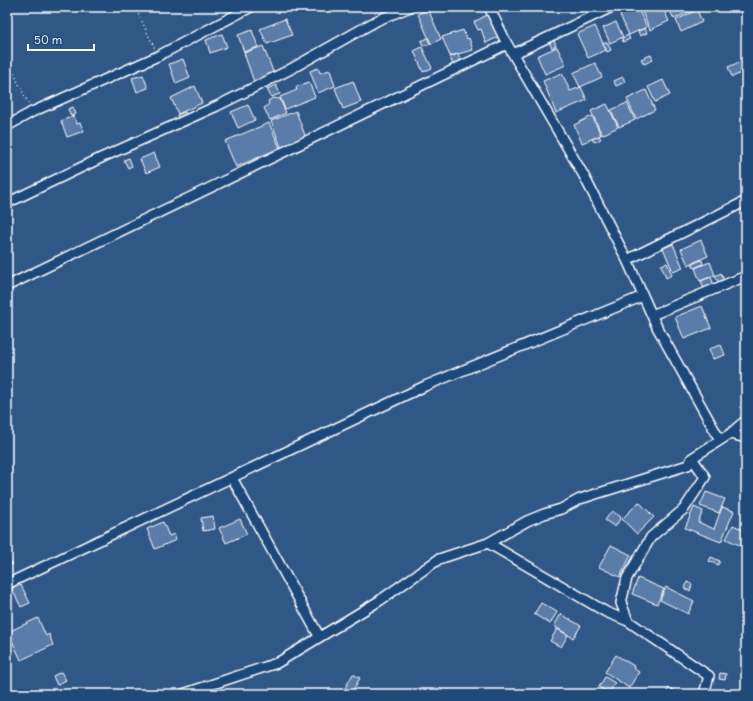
<svg xmlns="http://www.w3.org/2000/svg" width="753" height="701" viewBox="0 0 753 701" font-family="Delius,sans-serif">
  <style>
    .building { fill: #5a7ca8; stroke: #fff }
    .lines { fill: none; stroke-linecap: round; stroke-linejoin: round }
    .minor-casing { stroke: #fff; stroke-width: 12 }
    .path { stroke: #fff; stroke-width: 1.5; stroke-dasharray: 1 3; stroke-linecap: butt }
    .minor { stroke: #1f4a7a; stroke-width: 9 }
  </style>
  <rect width="100%" height="100%" fill="#305887"/>
  <filter id="ink" filterUnits="userSpaceOnUse"><feTurbulence type="fractalNoise" baseFrequency=".025" numOctaves="2"/><feDisplacementMap in="SourceGraphic" scale="8" xChannelSelector="R" yChannelSelector="G"/><feConvolveMatrix kernelMatrix="1 2 1 2 8 2 1 2 1" color-interpolation-filters="sRGB"/></filter>
  <g filter="url(#ink)">
    <path class="building" d="M637,7L647,27L629,35L620,15Z
      M640,7H662L669,21L650,30Z
      M668,7H688L690,11L674,19Z
      M428,9L441,39L431,44L418,14Z
      M697,10L702,22L681,32L676,20Z
      M487,15L498,37L486,43L481,29L478,30L474,22Z
      M285,19L292,35L267,44L260,29Z
      M616,22L623,37L610,43L603,28Z
      M595,26L606,50L588,58L577,34Z
      M645,28L647,33L640,36L638,31Z
      M252,30L258,47L244,52L238,35Z
      M463,30L467,39L469,38L473,50L450,56L442,37Z
      M222,34L227,47L210,53L206,40Z
      M628,35L630,39L623,42L622,38Z
      M428,38L430,44L423,46L421,41Z
      M554,40L556,46L552,48L549,42Z
      M607,42L611,50L607,52L603,44Z
      M263,46L274,74L254,82L244,53Z
      M422,47L432,68L423,72L414,51Z
      M557,47L566,65L545,74L537,56Z
      M458,54L461,62L453,65L450,57Z
      M651,55L653,60L644,64L641,59Z
      M183,59L190,78L176,84L169,64Z
      M742,61L746,71L732,77L728,67Z
      M595,63L602,77L580,87L573,73Z
      M318,68L320,73L330,70L335,86L318,93L310,71Z
      M562,73L570,91L581,87L587,100L556,113L543,81Z
      M143,75L148,88L137,92L132,78Z
      M623,77L625,82L616,86L614,81Z
      M663,80L670,95L655,102L648,87Z
      M353,81L361,102L343,109L335,88Z
      M309,82L315,97L285,109L280,97L297,90L296,87Z
      M276,85L280,94L271,97L267,89Z
      M195,86L202,103L178,114L171,98Z
      M646,90L655,110L636,119L627,99Z
      M273,98L280,99L286,113L270,120L264,108L269,104L268,101Z
      M627,103L635,120L619,127L611,110Z
      M607,104L618,127L602,135L591,111Z
      M248,105L255,120L238,128L231,112Z
      M73,107L76,114L71,116L68,109Z
      M296,111L306,138L281,147L271,121Z
      M185,112L187,117L178,120L177,115Z
      M74,116L77,124L80,123L84,131L67,137L61,121Z
      M592,116L601,135L582,143L574,125Z
      M269,123L280,148L236,167L225,141Z
      M599,136L601,139L594,142L592,139Z
      M154,153L160,167L146,173L140,159Z
      M129,158L132,166L128,168L124,160Z
      M701,240L708,256L688,265L681,249Z
      M673,244L683,268L673,272L663,248Z
      M702,260L703,264L694,268L692,264Z
      M710,262L715,275L700,281L695,268Z
      M667,263L672,275L666,278L661,265Z
      M721,273L724,281L719,283L715,276Z
      M711,277L714,286L704,289L701,281Z
      M702,306L711,328L684,339L675,317Z
      M721,345L725,355L713,359L709,349Z
      M706,492L725,499L719,513L700,506Z
      M639,502L654,517L637,534L622,519Z
      M694,507L703,511L698,522L714,529L722,507L734,511L721,542L685,528Z
      M612,511L621,517L615,527L605,520Z
      M213,516L215,529L203,531L201,518Z
      M240,519L247,534L226,543L219,528Z
      M163,522L169,536L174,534L176,540L155,549L147,529Z
      M733,525L746,531V548L726,539Z
      M611,545L631,555L620,577L599,567Z
      M7,553L12,565L7,567Z
      M711,557L720,561L718,565L709,561Z
      M638,578L664,589L657,604L632,594Z
      M687,582L692,584L690,591L685,589Z
      M18,583L20,586L21,585L30,603L21,607L12,589Z
      M666,587L694,601L688,614L660,600Z
      M541,603L557,612L550,624L534,614Z
      M561,614L581,626L573,638L554,626Z
      M38,618L46,636L49,634L53,645L21,660L8,632Z
      M557,629L568,635L561,647L550,641Z
      M616,655L634,666L633,668L639,672L629,688L605,672Z
      M61,672L66,680L57,685L53,676Z
      M720,673L726,674L725,680L719,679Z
      M353,674L360,678L351,694L344,690Z
      M605,677L615,683L609,693L599,687Z
      M669,688L673,690L671,694H665Z"/>
    <g class="lines">
      <g class="minor-casing">
        <path id="minor" d="M489,7L507,44L584,176L627,260L657,327L720,440
          M513,54L612,7
          M7,126L32,112L158,56L251,7
          M7,203L103,157L217,106L289,70L378,20L410,7
          M627,260L746,201
          M7,286L507,44
          M652,315L746,276
          M730,434L746,420
          M232,478L319,636
          M488,543L606,612L628,621L709,676L704,694
          M7,584L425,386L643,296
          M628,621L621,603L627,578L651,537L684,509L705,477L692,458
          M183,694L277,663L379,601L439,559L488,543L527,521L544,514L561,509L580,499L688,465L692,458L730,434L746,438"/>
      </g>
      <path class="path" d="M135,7L155,49
        M7,59L29,105"/>
      <use href="#minor" class="minor"/>
    </g>
  </g>
  <rect width="753" height="701" fill="none" stroke="#1f4a7a" stroke-width="24"/>
  <rect x="12" y="12" width="729" height="677" fill="none" stroke="#fff" stroke-width="1.5" filter="url(#ink)"/>
  <path d="M28 44v6h66v-6" fill="none" stroke="#ffffff" stroke-width="2"/>
  <text x="34" y="44" font-size="12" fill="#ffffff" stroke="#1f4a7a" stroke-width="3" paint-order="stroke">50 m</text>
</svg>
